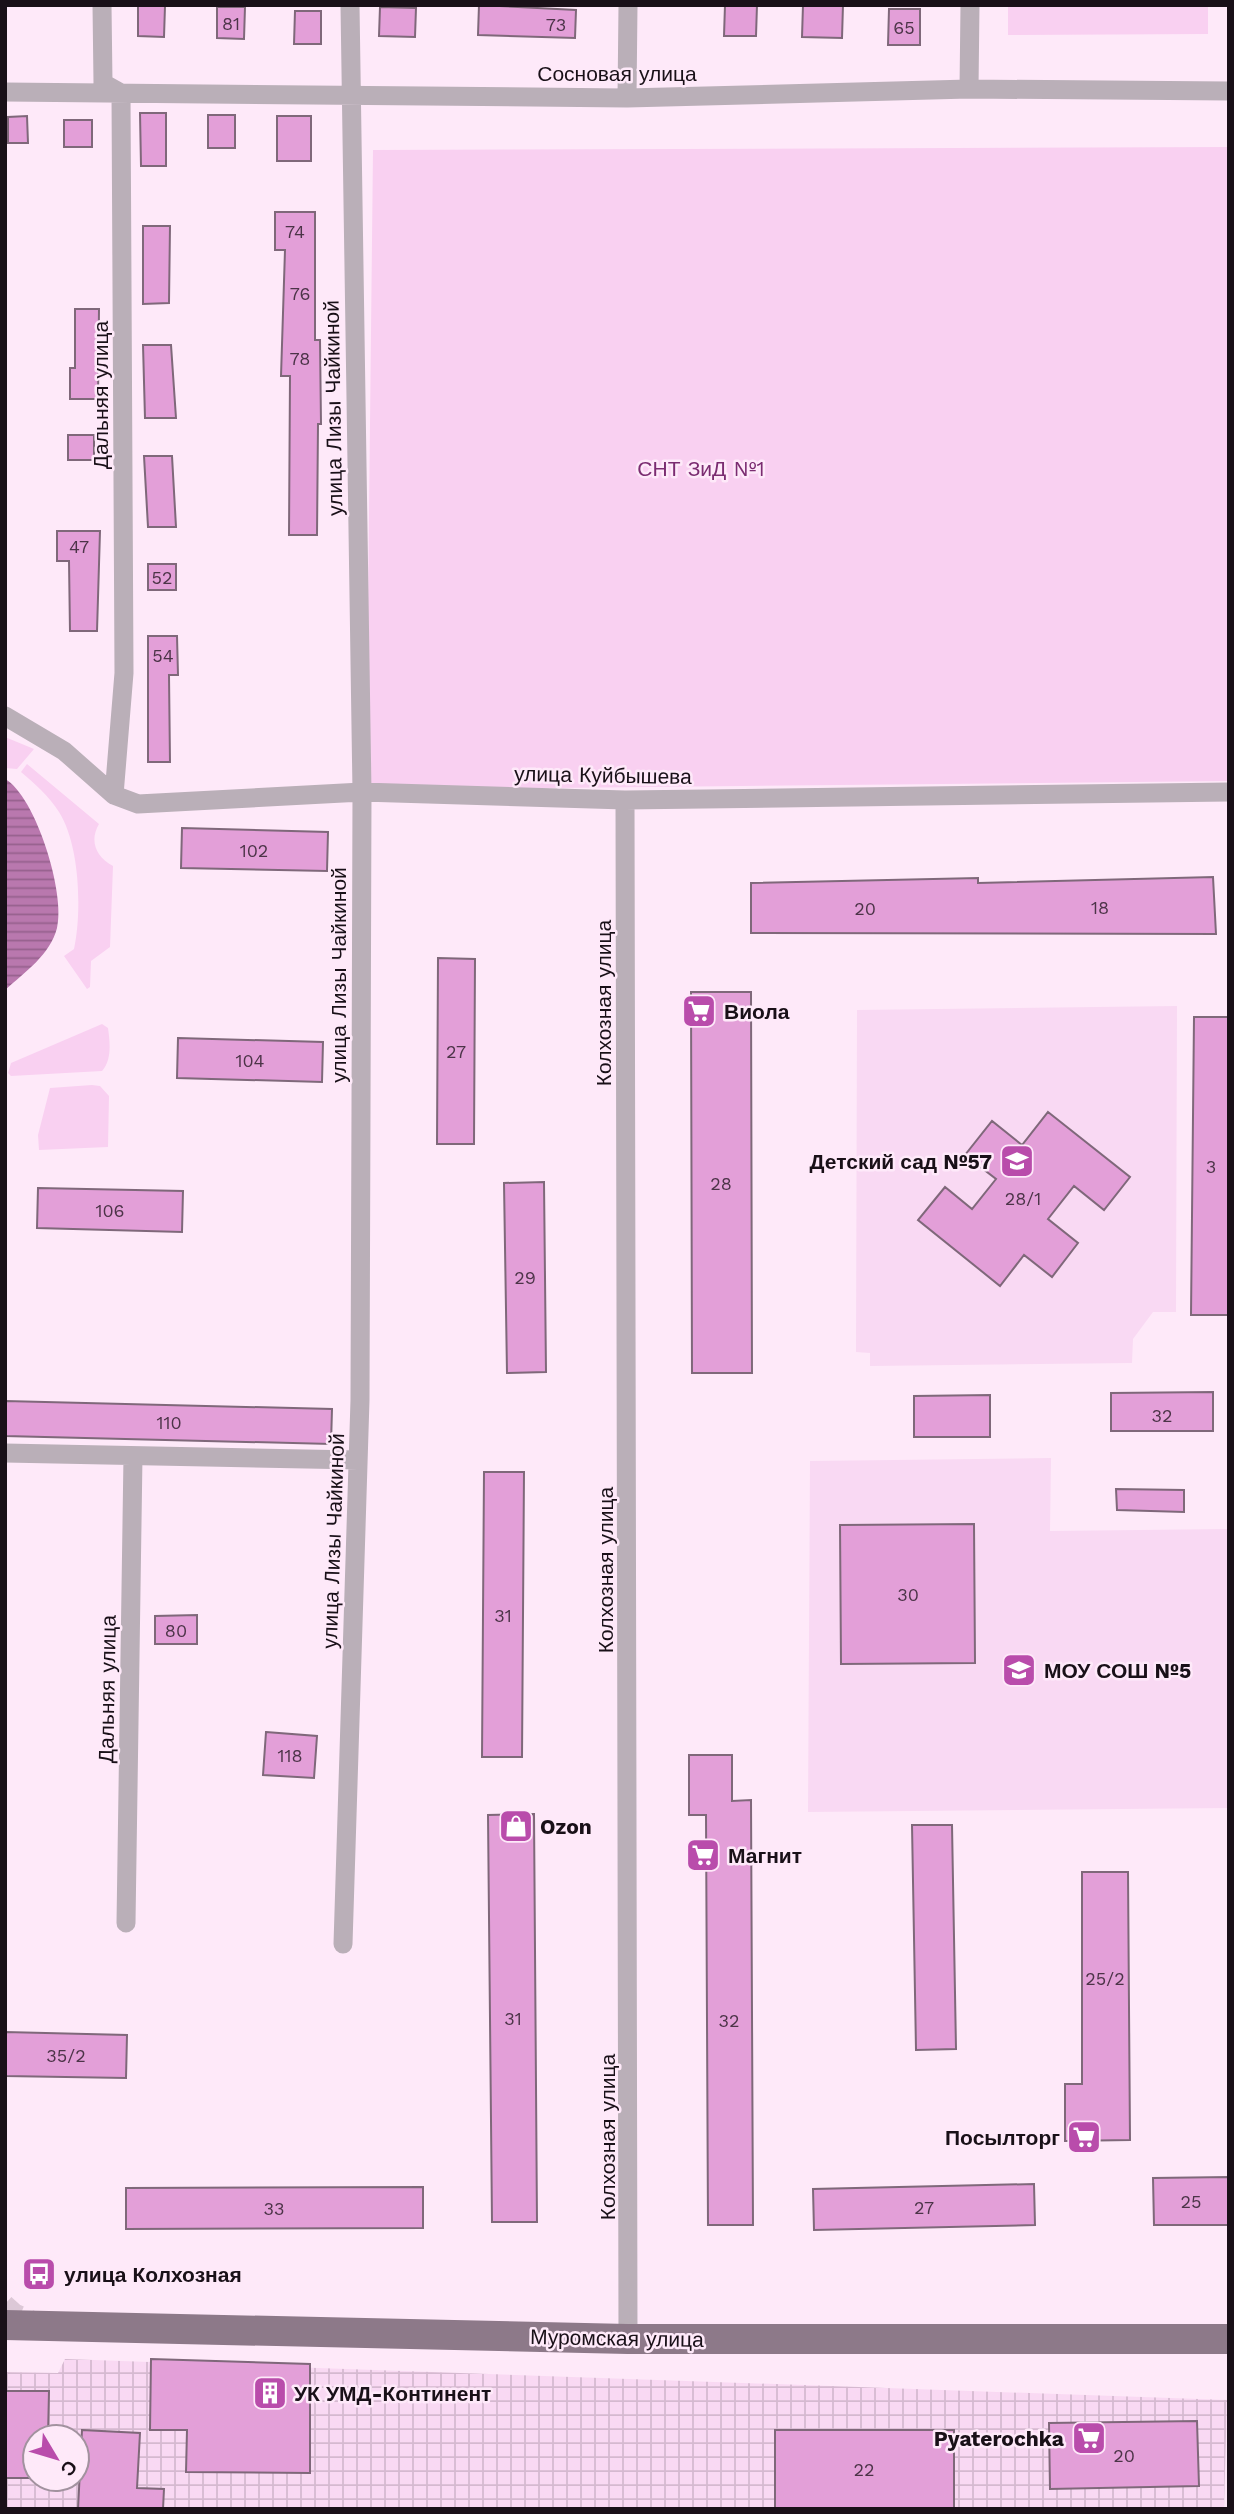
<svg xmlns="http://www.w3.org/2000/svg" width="1234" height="2514" viewBox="0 0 1234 2514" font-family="'Work Sans',sans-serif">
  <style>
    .built { fill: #f9d9f3 }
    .industrial { fill: url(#industrial-grid); fill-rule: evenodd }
    .green { fill: #f9d0f1 }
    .water { fill: url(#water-rules) }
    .building { fill: #e39fd8; stroke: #7f687a; stroke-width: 2 }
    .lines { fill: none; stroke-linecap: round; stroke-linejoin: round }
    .street-tunnel { stroke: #dcc8d7; stroke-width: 19; stroke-dasharray: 19 10; stroke-linecap: butt }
    .street { stroke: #baafb8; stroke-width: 19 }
    .primary { stroke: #8d7989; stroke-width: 30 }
    .labels { text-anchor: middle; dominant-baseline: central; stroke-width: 5; stroke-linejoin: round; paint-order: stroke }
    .number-label { font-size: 18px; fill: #4c3448 }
    .street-label { font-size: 21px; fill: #191018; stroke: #fee9f9 }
    .park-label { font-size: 21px; fill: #7b2c71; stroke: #fee9f9 }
    .poi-label { font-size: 21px; font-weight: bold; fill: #191018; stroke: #fee9f9; text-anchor: start }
  </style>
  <defs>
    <pattern id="industrial-grid" width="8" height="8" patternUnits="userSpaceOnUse" patternTransform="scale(1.75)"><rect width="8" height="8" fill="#f9d9f3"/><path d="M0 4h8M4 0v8" fill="none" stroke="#d5b9d0"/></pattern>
    <pattern id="water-rules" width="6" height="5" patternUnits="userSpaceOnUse" patternTransform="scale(1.75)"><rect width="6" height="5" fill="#b978ae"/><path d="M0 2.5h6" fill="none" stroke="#96618d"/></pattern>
  </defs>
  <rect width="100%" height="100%" fill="#fee9f9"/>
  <path class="built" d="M1177,1006L1176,1312H1153L1133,1339L1132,1363L870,1366V1353L856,1352L857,1010Z
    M1051,1458L1050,1531L1229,1529V1808L808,1812L810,1461Z"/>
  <path class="industrial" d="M65,2359L1227,2400L1224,2509H5V2372L58,2373ZM35,2437H77V2479H35Z"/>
  <path class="green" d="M1008,5H1208V34L1008,35Z
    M1229,147V781L366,790L373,150Z
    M5,737L34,749L17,769L5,768Z
    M27,764L99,824C89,841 96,857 113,866L110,947L91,961L90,987L87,989L64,956L74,949C82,912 80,845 59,812C49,796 35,784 21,772Z
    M102,1024L108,1028C110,1042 112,1060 102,1071L11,1076L8,1073L11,1063Z
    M92,1085L100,1086L109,1096L108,1147L39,1150L38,1135L50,1088Z"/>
  <path class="water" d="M5,779C36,796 66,895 57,928C50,955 25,972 5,990Z"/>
  <path class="building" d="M479,5L576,10L575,38L478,35Z
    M725,5H757L756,36H724Z
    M803,5H843L842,38L802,37Z
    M138,6H165L164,37L138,36Z
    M217,7H245L244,39L217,38Z
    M380,7L416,8L415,37L379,36Z
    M889,9H920V45H888Z
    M295,11H321V44H294Z
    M140,113H166V166H141Z
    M208,115H235V148H208Z
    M27,116L28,143H8V117Z
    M277,116H311V161H277Z
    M64,120H92V147H64Z
    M275,212H315V340H320L321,424H318L317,535H289L290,376H281L285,250H275Z
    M143,226H170L169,303L143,304Z
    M75,309H99L98,399H70V368H75Z
    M143,345H171L176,418H145Z
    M68,435H94V460H68Z
    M144,456H172L176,527H148Z
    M57,531H100L97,631H70L69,561H57Z
    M148,564H176V590H148Z
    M148,636H177L178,675H169L170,762H148Z
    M182,828L328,832L327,871L181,868Z
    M1213,877L1216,934L751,933V883L978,878V883Z
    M438,958L475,959L474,1144H437Z
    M691,992H751L752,1373H692Z
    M1194,1017H1229V1315H1191Z
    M178,1038L323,1042L322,1082L177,1078Z
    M1048,1112L1130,1177L1104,1210L1074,1186L1048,1219L1078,1243L1052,1277L1024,1255L1000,1286L918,1220L945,1187L972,1209L996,1179L965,1155L992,1121L1022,1145Z
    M544,1182L546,1372L507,1373L504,1183Z
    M38,1188L183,1191L182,1232L37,1228Z
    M1213,1392V1431H1111V1393Z
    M990,1395V1437H914V1396Z
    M5,1401L332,1409L331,1444L5,1436Z
    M484,1472H524L522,1757H482Z
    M1116,1489L1184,1490V1512L1117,1510Z
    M974,1524L975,1663L841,1664L840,1525Z
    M197,1615V1644H155V1616Z
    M266,1732L317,1736L314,1778L263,1775Z
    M689,1755H732V1801L751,1800L753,2225H708L706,1815H689Z
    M534,1814L537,2222H492L488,1815Z
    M912,1825H952L956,2049L916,2050Z
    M1082,1872H1128L1130,2140L1065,2141V2084H1082Z
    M5,2032L127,2035L126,2078L5,2076Z
    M1229,2177V2225H1154L1153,2178Z
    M1034,2184L1035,2225L814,2230L813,2189Z
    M423,2187V2228L126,2229V2188Z
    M151,2359L310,2364V2473L186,2472L187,2430H150Z
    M5,2391H49L48,2437H35V2478H5Z
    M1197,2421L1199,2486L1050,2489L1049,2423Z
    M82,2430L140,2433L137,2488L164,2489L163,2509H78Z
    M775,2430H954V2509H775Z"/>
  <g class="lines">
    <path class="street-tunnel" d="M5,2304L15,2313L34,2321"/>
    <path class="street" d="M102,5L103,83L121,93L124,673L114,795
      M969,89L970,5
      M5,92L627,98L969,89L1229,91
      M627,98L628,5
      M5,716L64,751L114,795L138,804L362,792L625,800L1229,792
      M625,800L628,2339
      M5,1453L358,1460
      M126,1923L133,1456
      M343,1944L360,1400L361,1106L362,792L350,5"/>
    <path class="primary" d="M5,2325L628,2339H1229"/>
  </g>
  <defs>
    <g id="supermarket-square" transform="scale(1.75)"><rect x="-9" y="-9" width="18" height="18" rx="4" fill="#b94cab" stroke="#fee9f9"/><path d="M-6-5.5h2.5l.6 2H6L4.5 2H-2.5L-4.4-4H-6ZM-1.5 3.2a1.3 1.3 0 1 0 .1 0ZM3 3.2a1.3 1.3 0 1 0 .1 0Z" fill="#fff"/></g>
    <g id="school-square" transform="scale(1.75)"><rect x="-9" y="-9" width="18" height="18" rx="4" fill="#b94cab" stroke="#fee9f9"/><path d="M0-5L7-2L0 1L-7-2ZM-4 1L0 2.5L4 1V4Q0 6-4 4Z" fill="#fff"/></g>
    <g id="shop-square" transform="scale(1.75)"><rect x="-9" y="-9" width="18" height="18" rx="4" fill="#b94cab" stroke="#fee9f9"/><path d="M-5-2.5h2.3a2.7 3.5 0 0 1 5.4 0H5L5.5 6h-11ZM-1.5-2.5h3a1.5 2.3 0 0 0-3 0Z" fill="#fff"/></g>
    <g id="bus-square" transform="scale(1.75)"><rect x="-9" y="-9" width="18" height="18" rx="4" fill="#b94cab" stroke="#fee9f9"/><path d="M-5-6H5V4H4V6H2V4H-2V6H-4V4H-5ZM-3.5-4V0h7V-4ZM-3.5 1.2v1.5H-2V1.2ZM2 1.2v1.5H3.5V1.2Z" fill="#fff"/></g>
    <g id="building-square" transform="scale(1.75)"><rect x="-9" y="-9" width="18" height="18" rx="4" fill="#b94cab" stroke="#fee9f9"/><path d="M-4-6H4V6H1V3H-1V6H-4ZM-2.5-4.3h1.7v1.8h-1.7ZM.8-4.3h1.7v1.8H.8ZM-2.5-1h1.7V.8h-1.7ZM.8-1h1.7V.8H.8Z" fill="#fff"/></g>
  </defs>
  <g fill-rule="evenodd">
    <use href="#supermarket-square" x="699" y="1011"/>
    <use href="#school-square" x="1017" y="1161"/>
    <use href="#school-square" x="1019" y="1670"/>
    <use href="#shop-square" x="516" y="1826"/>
    <use href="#supermarket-square" x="703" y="1855"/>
    <use href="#supermarket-square" x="1084" y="2137"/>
    <use href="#bus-square" x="39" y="2274"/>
    <use href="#building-square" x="270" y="2393"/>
    <use href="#supermarket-square" x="1089" y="2438"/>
  </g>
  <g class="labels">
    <g class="number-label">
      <text x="231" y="23">81</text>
      <text x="556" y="24">73</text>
      <text x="904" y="27">65</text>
      <text x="295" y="231">74</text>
      <text x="300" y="293">76</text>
      <text x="300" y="358">78</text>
      <text x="79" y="546">47</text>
      <text x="162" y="577">52</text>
      <text x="163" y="655">54</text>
      <text x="254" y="850">102</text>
      <text x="1100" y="907">18</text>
      <text x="865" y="908">20</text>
      <text x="456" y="1051">27</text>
      <text x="250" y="1060">104</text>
      <text x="1211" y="1166">3</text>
      <text x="721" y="1183">28</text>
      <text x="1023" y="1198">28/1</text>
      <text x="110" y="1210">106</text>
      <text x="525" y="1277">29</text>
      <text x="1162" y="1415">32</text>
      <text x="169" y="1422">110</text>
      <text x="908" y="1594">30</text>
      <text x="503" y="1615">31</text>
      <text x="176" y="1630">80</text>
      <text x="290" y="1755">118</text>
      <text x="1105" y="1978">25/2</text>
      <text x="513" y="2018">31</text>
      <text x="729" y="2020">32</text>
      <text x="66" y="2055">35/2</text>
      <text x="1191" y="2201">25</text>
      <text x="924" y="2207">27</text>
      <text x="274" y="2208">33</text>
      <text x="1124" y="2455">20</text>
      <text x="864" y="2469">22</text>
    </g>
    <g class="street-label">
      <text x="617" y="73">Сосновая улица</text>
      <text transform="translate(100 395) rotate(-90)">Дальняя улица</text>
      <text transform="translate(333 408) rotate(-91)">улица Лизы Чайкиной</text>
      <text transform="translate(603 775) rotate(1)">улица Куйбышева</text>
      <text transform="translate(338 975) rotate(-90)">улица Лизы Чайкиной</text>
      <text transform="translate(603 1003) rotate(-90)">Колхозная улица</text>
      <text transform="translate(333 1541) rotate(-88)">улица Лизы Чайкиной</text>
      <text transform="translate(605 1570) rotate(-90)">Колхозная улица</text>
      <text transform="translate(107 1689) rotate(-89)">Дальняя улица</text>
      <text transform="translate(607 2137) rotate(-90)">Колхозная улица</text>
      <text transform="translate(617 2338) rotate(1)">Муромская улица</text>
    </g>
    <g class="park-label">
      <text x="701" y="468">СНТ ЗиД №1</text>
    </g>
    <g class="poi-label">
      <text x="724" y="1011">Виола</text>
      <text x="992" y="1161" text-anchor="end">Детский сад №57</text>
      <text x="1044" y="1670">МОУ СОШ №5</text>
      <text x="540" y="1826">Ozon</text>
      <text x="728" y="1855">Магнит</text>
      <text x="1060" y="2137" text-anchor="end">Посылторг</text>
      <text x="64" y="2274">улица Колхозная</text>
      <text x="294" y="2393">УК УМД-Континент</text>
      <text x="1064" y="2438" text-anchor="end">Pyaterochka</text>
    </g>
  </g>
  <rect width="1234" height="2514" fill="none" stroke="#191018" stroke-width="14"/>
  <g transform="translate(56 2458) rotate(128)"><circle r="33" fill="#fee9f9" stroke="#a2929f" stroke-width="2"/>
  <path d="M0-5L12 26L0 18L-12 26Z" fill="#b94cab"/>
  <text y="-10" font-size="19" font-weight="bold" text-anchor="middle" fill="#191018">С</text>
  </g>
</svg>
